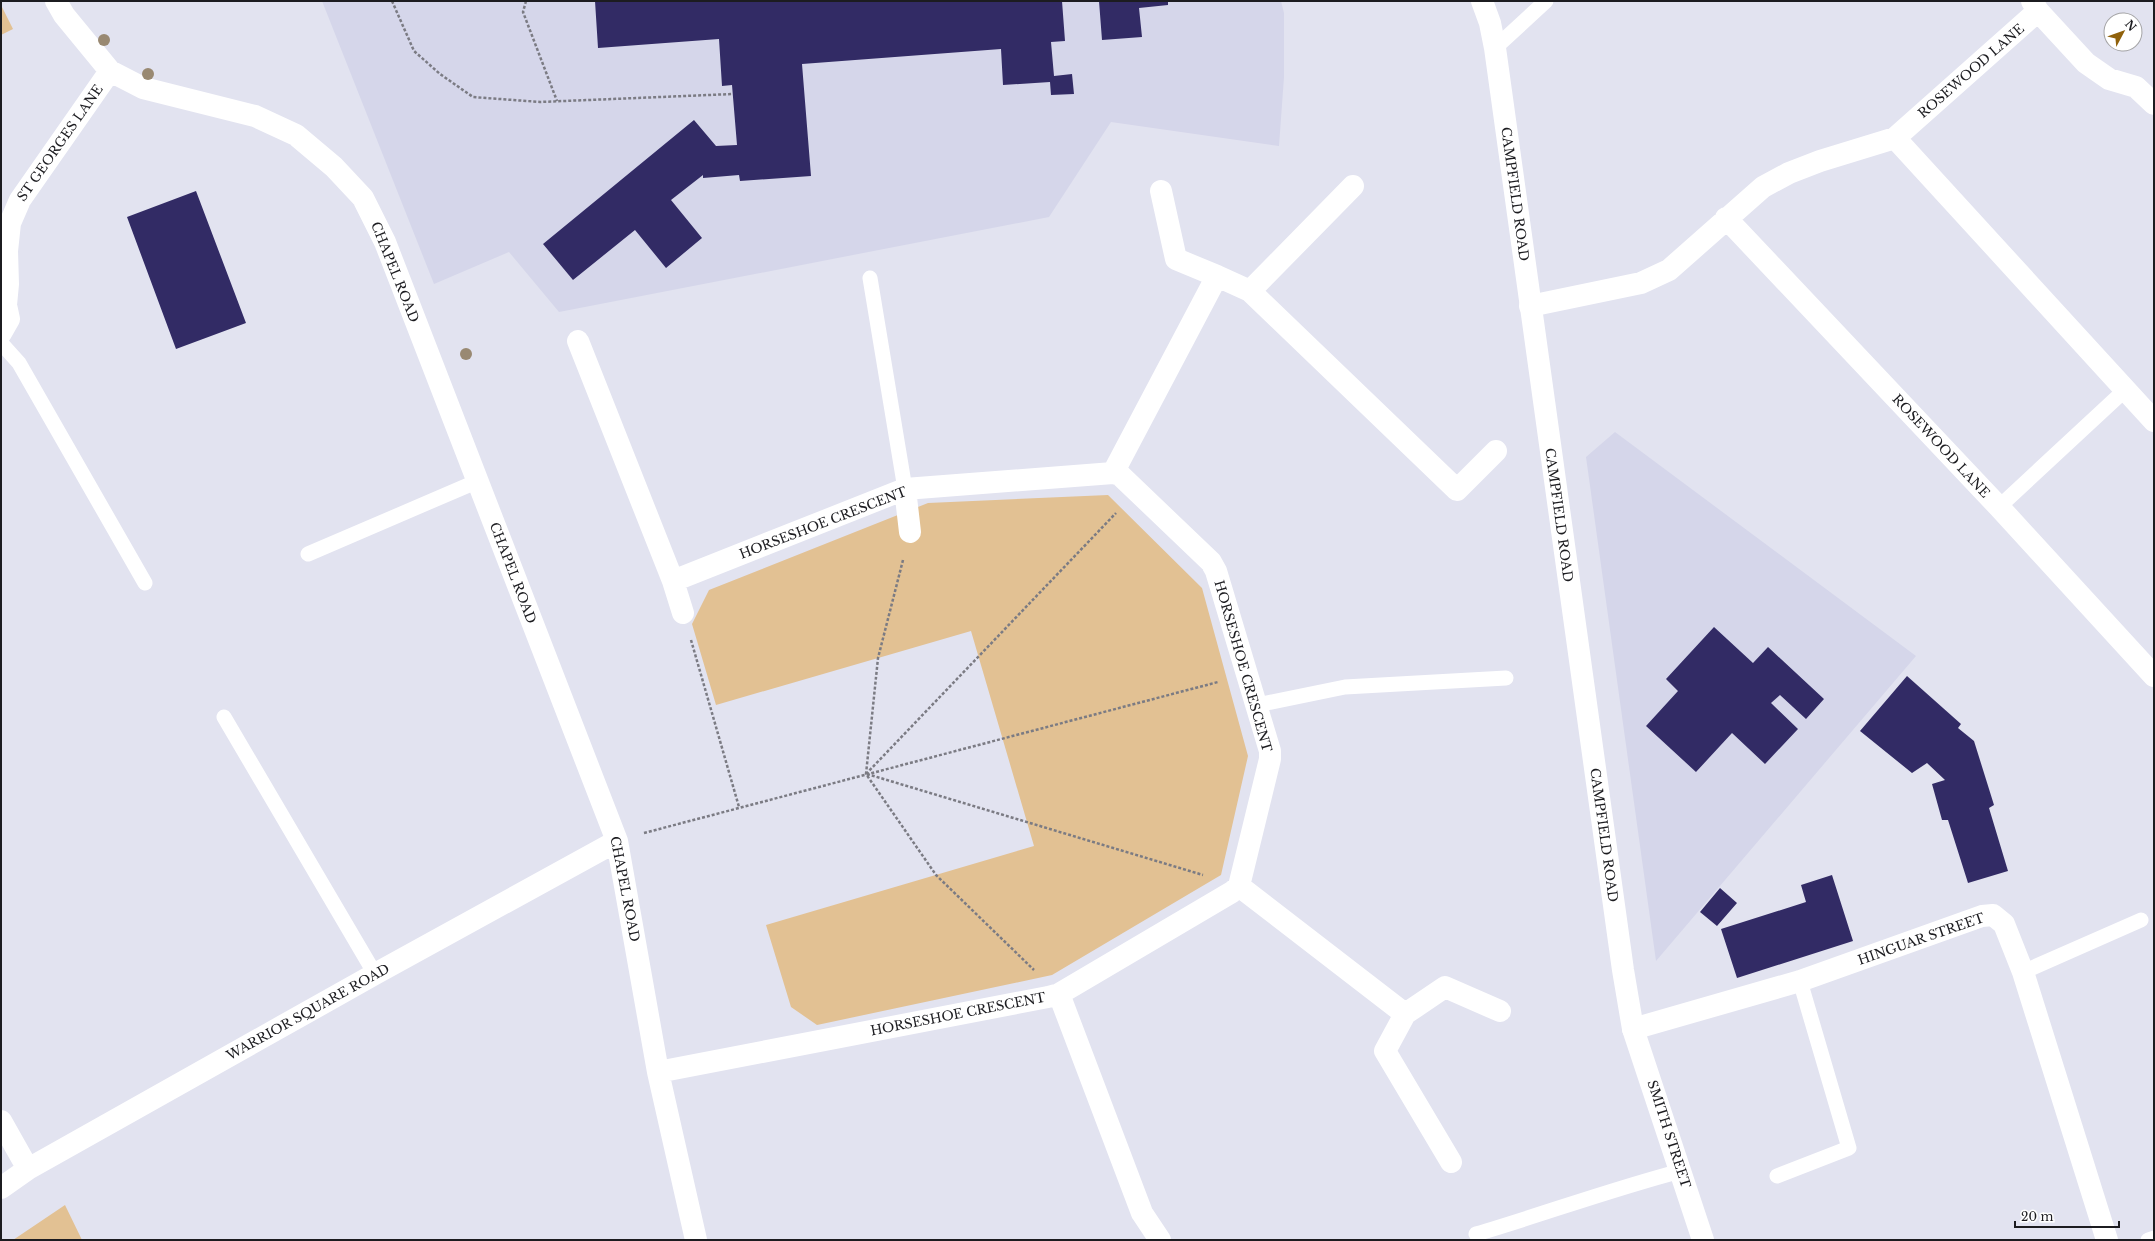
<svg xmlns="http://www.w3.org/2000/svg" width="2155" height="1241" viewBox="0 0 2155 1241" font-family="'Libre Baskerville',serif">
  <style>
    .built { fill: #d5d6ea }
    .green { fill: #e2c193 }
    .building { fill: #322b65 }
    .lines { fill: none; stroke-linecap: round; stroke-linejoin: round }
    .path { stroke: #7b7b83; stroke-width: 2.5; stroke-dasharray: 3 2; stroke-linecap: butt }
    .lane { stroke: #fff; stroke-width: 15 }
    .street { stroke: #fff; stroke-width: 22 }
    .secondary { stroke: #fff; stroke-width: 22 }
    .tree { fill: #998972 }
    .labels { text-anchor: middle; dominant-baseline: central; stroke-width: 4; stroke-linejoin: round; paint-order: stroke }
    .street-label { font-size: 13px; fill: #1c1c20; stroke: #fff }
  </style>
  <rect width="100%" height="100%" fill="#e2e3f0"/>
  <path class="built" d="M322,1H1281L1284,13V77L1279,146L1111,122L1049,217L559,312L509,252L434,284Z
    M1615,432L1916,656L1656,961L1586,457Z"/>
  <path class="green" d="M1,5L13,29L1,35Z
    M1108,495L1202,588L1248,756L1221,875L1052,975L817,1025L791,1007L766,925L1034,846L971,631L716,705L692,624L709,590L928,503Z
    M65,1205L82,1240H13Z"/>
  <path class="building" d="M595,1H1062L1065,41L1051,42L1054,76L1072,74L1074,94L1051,95L1050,82L1003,85L1001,49L802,64L811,176L740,181L739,175L703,178V175L671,200L702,238L666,268L635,230L573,280L543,244L694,120L716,146L737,145L732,85L722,86L719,39L598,48Z
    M1099,1H1168V5L1139,8L1142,37L1102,40Z
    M196,191L246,323L176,349L127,217Z
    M1714,627L1753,663L1768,647L1824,699L1806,719L1780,695L1771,703L1798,729L1765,764L1732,733L1696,772L1646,726L1678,691L1666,679Z
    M1907,676L1961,724L1958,728L1974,741L1994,805L1989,808L2008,871L1968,883L1948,820H1942L1932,784L1945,780L1927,763L1912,773L1860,731Z
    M1832,875L1853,941L1737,978L1721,929L1806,902L1801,885Z
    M1720,888L1737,903L1717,926L1700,912Z"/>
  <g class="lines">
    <path class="path" d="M392,1L414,51L440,74L473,97L540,102L733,94
      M526,1L523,12L557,101
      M903,560L878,658L866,774L936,875L1034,970
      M691,640L739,807
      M866,774L1116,513
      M867,774L1203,875
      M644,833L1218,682"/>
    <path class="lane" d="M1495,48L1546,1
      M870,278L905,489
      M1,343L19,363L145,583
      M1999,507L2125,390
      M308,554L478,481
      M1257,705L1345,687L1506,678
      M224,717L375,974
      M2023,972L2141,920
      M1777,1176L1849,1148L1800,981
      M1476,1234C1544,1214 1612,1189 1681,1171
      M2148,1240L2154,1238"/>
    <path class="street" d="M56,1L64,15L110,71L143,88L255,116L296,135L334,167L363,198L385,242L617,841L658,1072L696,1240
      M2038,11L2086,63L2109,79L2136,87L2154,104
      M1895,138L2154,421
      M1726,218L1999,507L2154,676
      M1217,276L1250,291L1457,490L1496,451
      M1250,291L1353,186
      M1530,306L1641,283L1669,270L1763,187L1789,173L1820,161L1895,138L2038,11L2032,1
      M1,333L9,319L6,305L8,284L7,251L10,223L20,200L110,71
      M578,341L673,581L683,613
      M1113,473L1217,276L1176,259L1161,191
      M905,489L910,532
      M1239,886L1405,1014L1445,987L1500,1011
      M1059,994L1142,1213L1160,1240
      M1405,1014L1385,1051L1451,1162
      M1633,1029L1800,981L1982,916L1993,915L2004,924L2023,972L2107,1240
      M658,1072L1048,997L1059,994L1232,892L1239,886L1270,759V751L1216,571L1211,562L1120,475L1113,473L905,489L673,581
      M1,1121L28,1169
      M1,1188L28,1169L375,974L617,841"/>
    <path class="secondary" d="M1482,1L1490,23L1495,48L1623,970L1633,1029L1703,1240"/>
  </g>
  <g class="tree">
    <circle cx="104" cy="40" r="6"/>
    <circle cx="148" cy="74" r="6"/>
    <circle cx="466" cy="354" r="6"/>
  </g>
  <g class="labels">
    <g class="street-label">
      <text transform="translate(1971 71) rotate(-41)">ROSEWOOD LANE</text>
      <text transform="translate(60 143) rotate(-55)">ST GEORGES LANE</text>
      <text transform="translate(1515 194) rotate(82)">CAMPFIELD ROAD</text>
      <text transform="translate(395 272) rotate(68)">CHAPEL ROAD</text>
      <text transform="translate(1941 446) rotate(47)">ROSEWOOD LANE</text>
      <text transform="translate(1559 515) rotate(82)">CAMPFIELD ROAD</text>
      <text transform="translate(823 523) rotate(-21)">HORSESHOE CRESCENT</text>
      <text transform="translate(513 573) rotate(69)">CHAPEL ROAD</text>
      <text transform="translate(1243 666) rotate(74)">HORSESHOE CRESCENT</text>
      <text transform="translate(1604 835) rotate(82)">CAMPFIELD ROAD</text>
      <text transform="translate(625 889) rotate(79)">CHAPEL ROAD</text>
      <text transform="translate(1921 939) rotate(-19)">HINGUAR STREET</text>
      <text transform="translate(308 1012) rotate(-29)">WARRIOR SQUARE ROAD</text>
      <text transform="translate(958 1014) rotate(-11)">HORSESHOE CRESCENT</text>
      <text transform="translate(1669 1134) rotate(72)">SMITH STREET</text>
    </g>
  </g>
  <rect width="2155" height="1241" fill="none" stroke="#1c1c20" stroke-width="4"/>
  <g transform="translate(2123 32) rotate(49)"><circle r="19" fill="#ffffff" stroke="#a4a4a6"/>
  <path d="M0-3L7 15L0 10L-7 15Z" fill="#90610b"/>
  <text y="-6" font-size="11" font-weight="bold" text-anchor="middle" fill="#1c1c20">N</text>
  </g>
  <path d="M2015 1221v6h104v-6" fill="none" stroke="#1c1c20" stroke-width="2"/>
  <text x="2021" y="1221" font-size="12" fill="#1c1c20" stroke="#ffffff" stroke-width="3" paint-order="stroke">20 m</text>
</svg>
